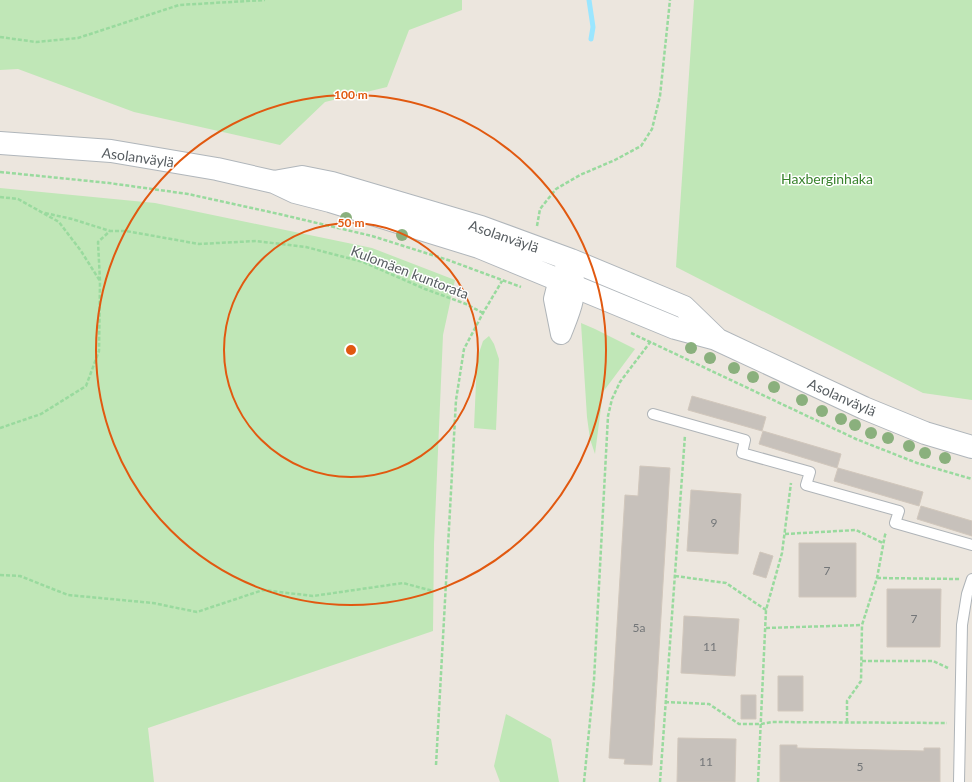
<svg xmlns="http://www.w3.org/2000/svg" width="972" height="782" viewBox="0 0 972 782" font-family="Lato,sans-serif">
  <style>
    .green { fill: #c0e7b7 }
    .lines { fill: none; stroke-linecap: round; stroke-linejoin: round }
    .stream { stroke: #9be6ff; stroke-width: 5 }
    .building { fill: #c7c1bb; stroke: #d1c7bc }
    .service-casing { stroke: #afb4b8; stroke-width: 12 }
    .minor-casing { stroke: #afb4b8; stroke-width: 22 }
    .secondary-casing { stroke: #b0b6bb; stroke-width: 24 }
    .path { stroke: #99da9e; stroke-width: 2.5; stroke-dasharray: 4 2; stroke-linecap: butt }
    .service { stroke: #fff; stroke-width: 10 }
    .minor { stroke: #fff; stroke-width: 20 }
    .secondary { stroke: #fff; stroke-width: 22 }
    .tree { fill: #8ab07d }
    .ring { fill: none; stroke: #e15910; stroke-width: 2 }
    .labels { text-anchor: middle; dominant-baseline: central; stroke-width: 3; stroke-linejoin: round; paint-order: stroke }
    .number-label { font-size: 12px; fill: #737678 }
    .street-label { font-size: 14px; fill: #575d61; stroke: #fff }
    .park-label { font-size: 14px; fill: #39832d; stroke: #fff }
    .centre { fill: #e15910; stroke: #fff; stroke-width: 2 }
    .ring-label { font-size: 12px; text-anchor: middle; font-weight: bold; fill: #e15910; stroke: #fff; stroke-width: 3; stroke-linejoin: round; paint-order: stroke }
  </style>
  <rect width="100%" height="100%" fill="#ece6de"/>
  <path class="green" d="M0,0H462V10L409,30L387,87L325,102L280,145L134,112L18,69L0,70Z
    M694,0H972V400L923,393L676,267Z
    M0,188L155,203L372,248L455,280L443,335L434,544L433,631L148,728L154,782H0Z
    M581,323L595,329L635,349L603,392L595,454L590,439L587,417Z
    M489,336L494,344L499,359L496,430L474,428L477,359L483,341Z
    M506,714L551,739L559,782H500L494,766Z"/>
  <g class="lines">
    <path class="stream" d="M589,0L593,27L591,39"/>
  </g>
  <path class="building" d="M692,396L766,417L762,431L688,410Z
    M763,431L841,454L837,468L759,444Z
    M640,466L670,468L652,765L624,764L625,759L609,758L625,495L638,496Z
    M838,468L923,492L919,506L834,481Z
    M691,490L741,494L738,554L687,551Z
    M921,506L972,521V536L917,519Z
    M799,543H856V597H799Z
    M760,552L773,556L766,578L753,574Z
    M887,589H941L940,647H887Z
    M684,616L739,619L735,676L681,673Z
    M778,676H803V711H778Z
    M741,695H756V719H741Z
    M678,738L736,739L735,782H677Z
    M780,745H797V748L924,751V748H940V782H780Z"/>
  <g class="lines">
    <g class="service-casing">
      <path id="service" d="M653,414L745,440L742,453L810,472L806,485L899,511L895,523L972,545
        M959,782L962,625L967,594L972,579"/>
    </g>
    <g class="minor-casing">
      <path id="minor" d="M561,334L554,299L559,279L571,260
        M561,334C570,311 577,298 573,272"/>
    </g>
    <g class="secondary-casing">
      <path id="secondary" d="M0,143L111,151L217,169L274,182L295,192L330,201L479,247L675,328L716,339L864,408L925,433L972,447
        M274,182L302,177L332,183L481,227L571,260L684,307L716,338"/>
    </g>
    <path class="path" d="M0,37L36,42L78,38L179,5L265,0
      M0,172L109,183L188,194L279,214L372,236L448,260L521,287
      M0,197L18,199L59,222L81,251L100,281
      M45,213L72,219L110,231
      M537,226L540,209L556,189L580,175L615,160L641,146L652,129L660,96L670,0
      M631,333L856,439L917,463L972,479
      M0,428L41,414L86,386L99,351L100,281L98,242L110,231H126L199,244L256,241L306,247L363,262L425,289L466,304L483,313
      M785,534L856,530L883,543
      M0,575L20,576L68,595L153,603L197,612L263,590L313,596L403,583L433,591
      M675,576L726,583L766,610
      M877,578L959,579
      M766,628L862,625
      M862,661H933L948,668
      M665,702L709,704L739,724H761L772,722L947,723
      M847,722V701L861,681L862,625L877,578L885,535L886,533
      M436,765L456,400L464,349L483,313L502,281
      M584,782L594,680L608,416L612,399L620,382L651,341
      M660,782L685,435
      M758,782L766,610L782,553L791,483"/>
    <use href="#service" class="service"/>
    <use href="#minor" class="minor"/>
    <use href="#secondary" class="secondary"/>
  </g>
  <g class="tree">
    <circle cx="346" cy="218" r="6"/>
    <circle cx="402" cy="235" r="6"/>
    <circle cx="691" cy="348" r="6"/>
    <circle cx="710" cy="358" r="6"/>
    <circle cx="734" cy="368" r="6"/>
    <circle cx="753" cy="377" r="6"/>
    <circle cx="774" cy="387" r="6"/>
    <circle cx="802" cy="400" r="6"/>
    <circle cx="822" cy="411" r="6"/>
    <circle cx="841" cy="419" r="6"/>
    <circle cx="855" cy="425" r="6"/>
    <circle cx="871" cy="433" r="6"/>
    <circle cx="888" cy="438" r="6"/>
    <circle cx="909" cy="446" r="6"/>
    <circle cx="925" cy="453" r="6"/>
    <circle cx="945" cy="458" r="6"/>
  </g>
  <g class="ring">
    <circle cx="351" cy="350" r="127"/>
    <circle cx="351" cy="350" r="255"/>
  </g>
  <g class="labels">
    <g class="number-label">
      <text x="714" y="522">9</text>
      <text x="827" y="570">7</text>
      <text x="914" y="618">7</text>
      <text x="639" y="627">5a</text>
      <text x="710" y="646">11</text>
      <text x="706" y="761">11</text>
      <text x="860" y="766">5</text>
    </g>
    <g class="street-label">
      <text transform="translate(138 157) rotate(8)">Asolanväylä</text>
      <text transform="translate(504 236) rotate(19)">Asolanväylä</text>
      <text transform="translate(410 272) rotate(21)">Kulomäen kuntorata</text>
      <text transform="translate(842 397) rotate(24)">Asolanväylä</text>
    </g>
    <g class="park-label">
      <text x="827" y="178">Haxberginhaka</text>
    </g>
  </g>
  <circle cx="351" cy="350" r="6" class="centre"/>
  <g class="ring-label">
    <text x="351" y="99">100 m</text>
    <text x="351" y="227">50 m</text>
  </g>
</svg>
